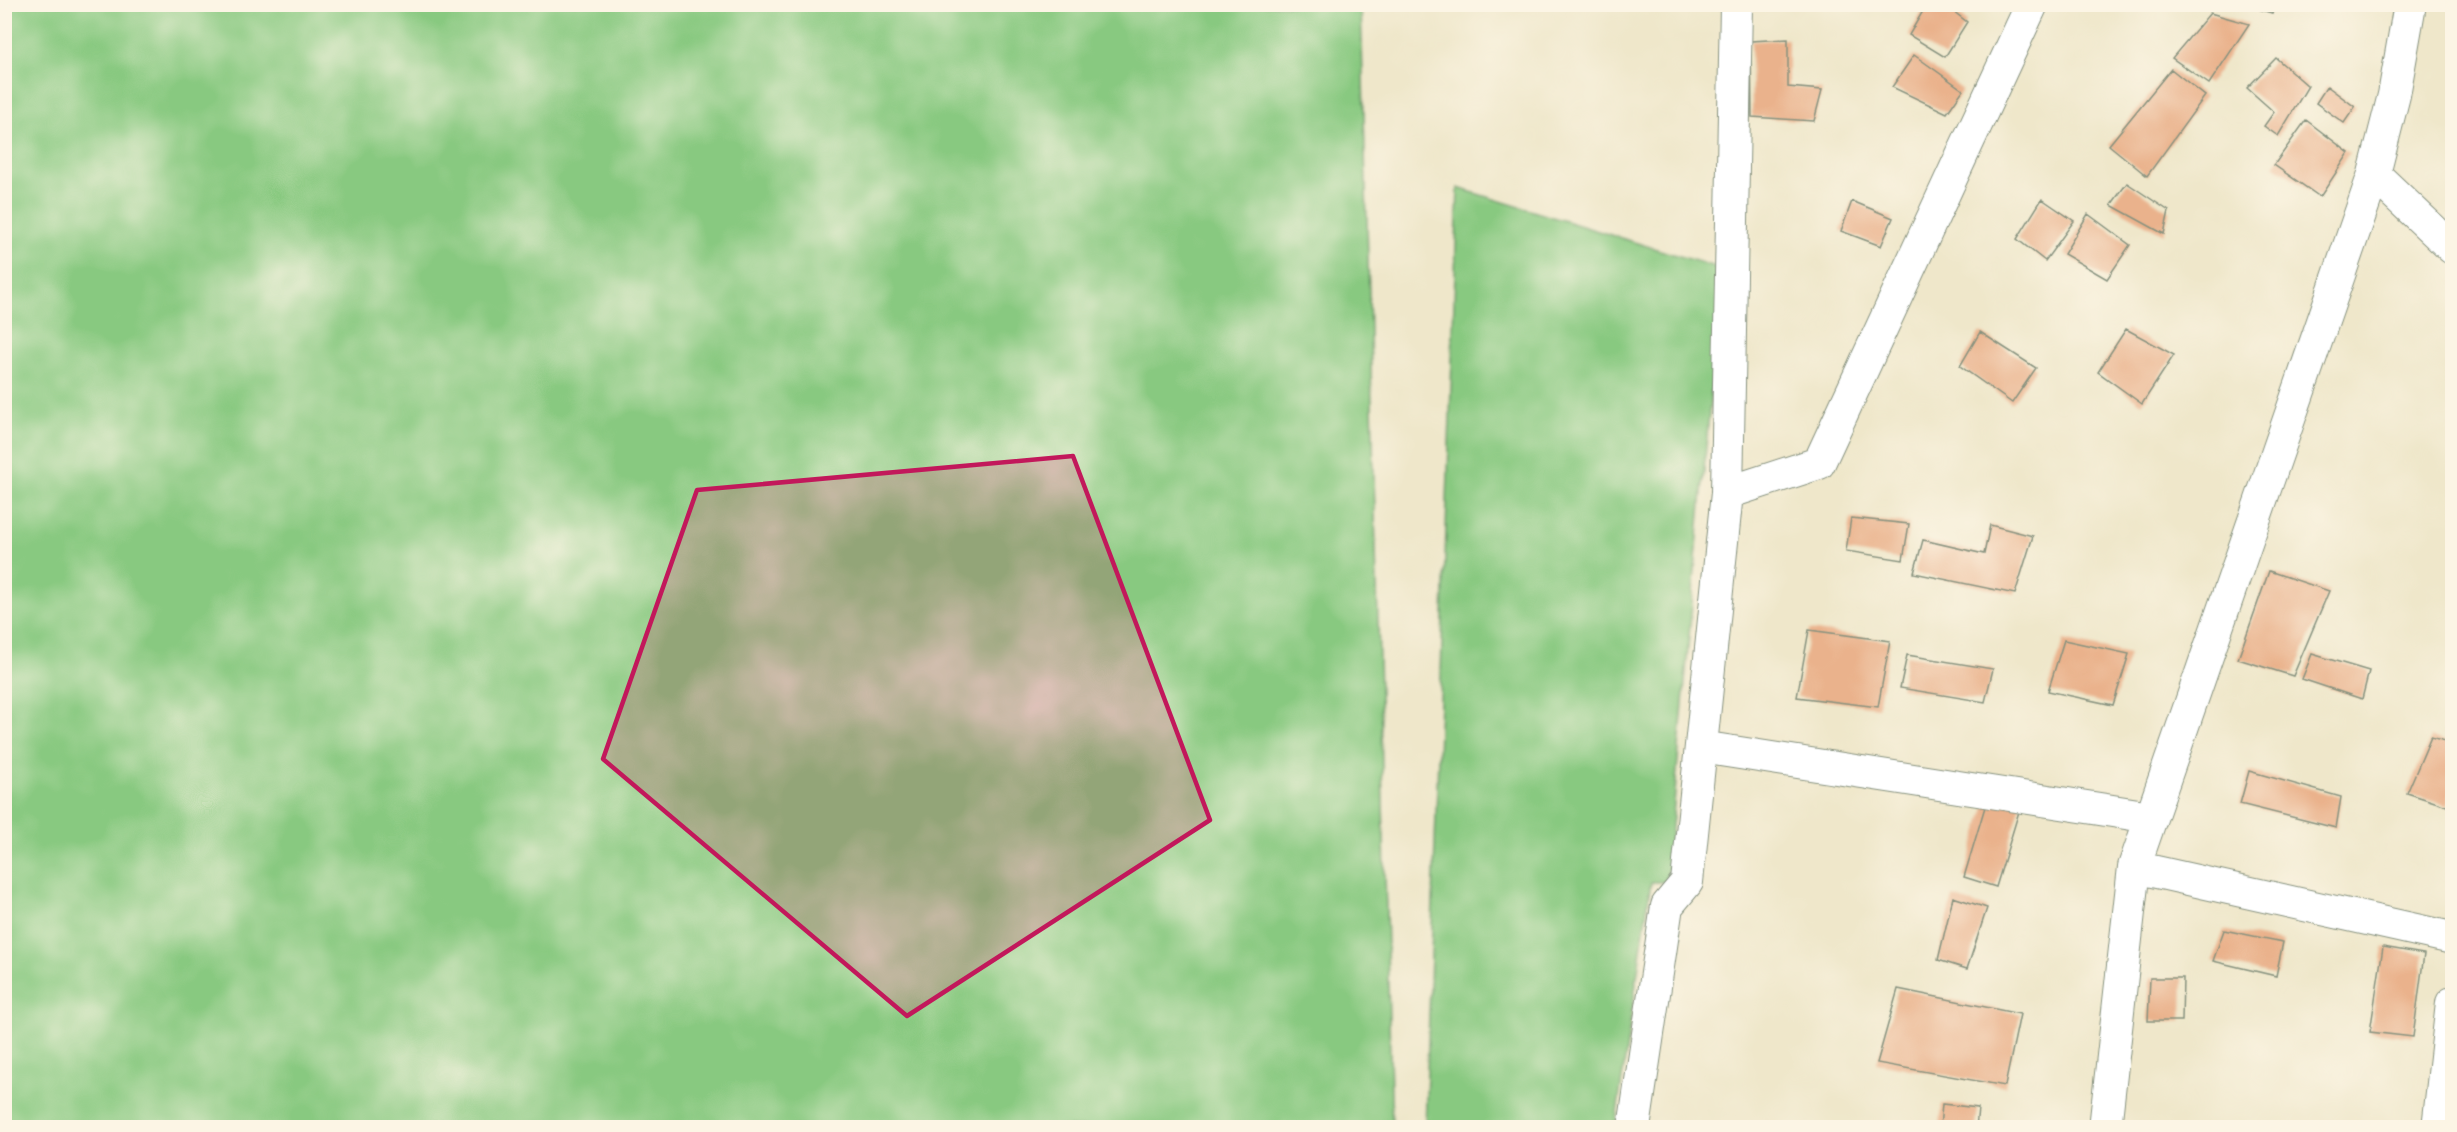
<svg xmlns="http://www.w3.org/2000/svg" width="2457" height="1132" viewBox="0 0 2457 1132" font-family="'IM FELL DW Pica',serif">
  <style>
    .green { fill: #88c980; stroke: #54835a; stroke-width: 1.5 }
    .building { fill: #eab28c }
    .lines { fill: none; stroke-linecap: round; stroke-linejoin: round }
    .minor-casing { stroke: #87927f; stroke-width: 34 }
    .minor { stroke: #fff; stroke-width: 32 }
    .marked { fill: #c2185b; fill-opacity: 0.2; stroke: #c2185b; stroke-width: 4.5; stroke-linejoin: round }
  </style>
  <rect width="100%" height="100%" fill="#fcf5e5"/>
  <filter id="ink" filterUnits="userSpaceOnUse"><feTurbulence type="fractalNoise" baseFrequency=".0167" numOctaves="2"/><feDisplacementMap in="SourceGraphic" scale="12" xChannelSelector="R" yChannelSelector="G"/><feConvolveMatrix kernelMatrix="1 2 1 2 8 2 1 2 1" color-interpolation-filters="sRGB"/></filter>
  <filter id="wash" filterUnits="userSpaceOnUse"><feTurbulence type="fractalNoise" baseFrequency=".008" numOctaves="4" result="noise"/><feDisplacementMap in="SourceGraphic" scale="24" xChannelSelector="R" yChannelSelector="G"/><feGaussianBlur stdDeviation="1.35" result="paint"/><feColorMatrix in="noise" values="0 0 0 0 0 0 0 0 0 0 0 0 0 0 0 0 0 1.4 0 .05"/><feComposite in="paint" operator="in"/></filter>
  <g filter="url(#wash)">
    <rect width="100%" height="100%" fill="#efe7ca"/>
    <path class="green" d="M5,4L1361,5L1392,1127H5Z
      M1458,188L1722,269L1667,882H1651L1615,1127L1425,1128Z"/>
    <g id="blocks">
      <path class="building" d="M1927,4H1944L1967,22L1945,57L1909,35Z
        M2241,4H2275L2272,13Z
        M2210,13L2249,24L2209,84L2172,58Z
        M1788,39V87L1822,90L1814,121L1752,117L1751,41Z
        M1914,55L1963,90L1947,113L1892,87Z
        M2276,58L2308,86L2278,136L2264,126L2274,112L2247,88Z
        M2171,69L2205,96L2147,176L2109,145Z
        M2327,86L2355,107L2344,123L2316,103Z
        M2306,120L2349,153L2320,197L2274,165Z
        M2127,183L2169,211L2164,234L2111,205Z
        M2042,199L2074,221L2045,261L2017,239Z
        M1852,201L1893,218L1881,246L1841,231Z
        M2088,214L2130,245L2107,279L2064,254Z
        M2126,329L2174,355L2142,404L2098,372Z
        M1980,332L2036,368L2012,403L1960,366Z
        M1851,518L1909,524L1903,560L1846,551Z
        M1990,525L2033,536L2015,594L1914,573L1923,540L1984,554Z
        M2269,571L2329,591L2293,676L2238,659Z
        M1809,630L1890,641L1878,707L1797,697Z
        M2064,640L2129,654L2113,705L2048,691Z
        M2312,654L2369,671L2362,699L2302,679Z
        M1907,655L1993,669L1985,702L1900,688Z
        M2431,737L2452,743V787L2447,806L2407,793Z
        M2249,771L2341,797L2336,828L2240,804Z
        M1990,790L2021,805L1996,887L1964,877Z
        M1953,897L1987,908L1967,969L1938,960Z
        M2224,930L2283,942L2276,976L2213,961Z
        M2383,947L2424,954L2413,1037L2370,1032Z
        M2150,978H2183L2182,1021H2148Z
        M1898,989L2020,1014L2005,1086L1877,1063Z
        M1942,1104L1978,1108L1976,1128H1940Z"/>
    </g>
  </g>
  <g filter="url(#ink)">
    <use href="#blocks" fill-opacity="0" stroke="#87927f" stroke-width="1.5"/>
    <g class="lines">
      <g class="minor-casing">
        <path id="minor" d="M2374,174L2452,248
          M1727,493L1819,463L2032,4
          M1701,747L2151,817
          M2134,867L2452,938
          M1634,1128L1667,906L1687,882L1727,493L1736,4
          M2105,1128L2134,867L2374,174L2394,95L2410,4
          M2438,1128L2452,1003"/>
      </g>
      <use href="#minor" class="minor"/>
    </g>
  </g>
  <path class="marked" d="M1073,456L1210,820L907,1016L603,759L697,490Z"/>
  <rect width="2457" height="1132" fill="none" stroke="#fcf5e5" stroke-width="24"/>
</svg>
